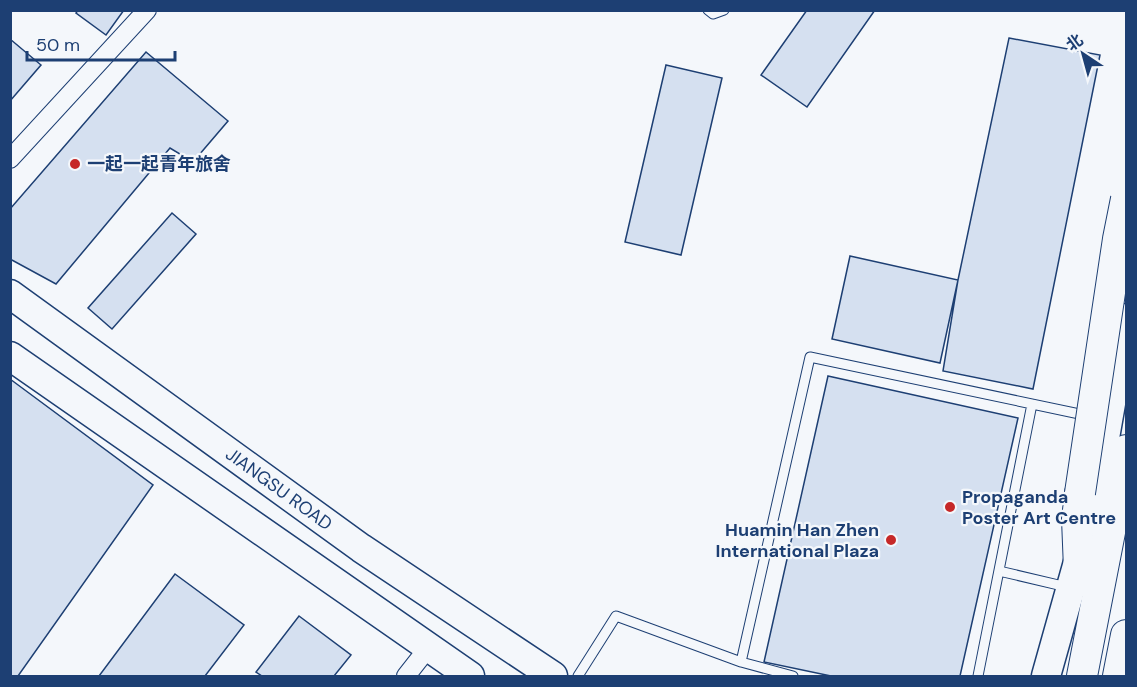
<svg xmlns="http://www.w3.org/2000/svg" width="1137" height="687" viewBox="0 0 1137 687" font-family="'DM Sans','Noto Sans SC',sans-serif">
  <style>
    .building { fill: #d5e0f0; stroke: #1d3f73; stroke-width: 1.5 }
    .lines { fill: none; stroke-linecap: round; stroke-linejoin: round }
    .service-casing { stroke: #1d3f73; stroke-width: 11 }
    .minor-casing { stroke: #1d3f73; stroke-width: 20 }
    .primary-casing { stroke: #1d3f73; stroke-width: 31 }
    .trunk-casing { stroke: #1d3f73; stroke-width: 32 }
    .service { stroke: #f4f7fb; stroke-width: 9 }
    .minor { stroke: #f4f7fb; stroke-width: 18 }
    .primary { stroke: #f4f7fb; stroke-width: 28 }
    .trunk { stroke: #f4f7fb; stroke-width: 30 }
    .trunk-bridge-casing { stroke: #1d3f73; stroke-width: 32; stroke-linecap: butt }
    .trunk-bridge { stroke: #f4f7fb; stroke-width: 30 }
    .poi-dot { fill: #c62828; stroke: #f4f7fb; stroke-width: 2 }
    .labels { text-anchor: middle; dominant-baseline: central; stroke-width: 4.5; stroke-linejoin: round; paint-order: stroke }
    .poi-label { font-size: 18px; font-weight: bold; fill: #1d3f73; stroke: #f4f7fb; text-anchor: start }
    .street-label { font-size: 18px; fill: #1d3f73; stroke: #f4f7fb }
  </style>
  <rect width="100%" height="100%" fill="#f4f7fb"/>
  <path class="building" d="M78,10H124L106,35L76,13Z
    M807,10H875L807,107L761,75Z
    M1009,38L1100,55L1033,389L943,371L958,280Z
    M10,39L41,65L10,101Z
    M146,52L228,121L193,162L170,148L56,284L10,259V209Z
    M666,65L722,78L681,255L625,242Z
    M172,213L196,234L112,329L88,308Z
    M850,256L958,280L940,363L832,339Z
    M828,376L1018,418L960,676H831L764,662Z
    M10,379L153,485L18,676H10Z
    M175,574L244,625L205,676H99Z
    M299,616L351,655L334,676H262L256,672Z"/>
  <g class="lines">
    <g class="service-casing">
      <path id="service" d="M708,10L713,14L724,10
        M999,571L1067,587
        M741,662L793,676
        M578,676L616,616L741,662L810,357L1089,416
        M978,676L1032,404"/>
    </g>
    <g class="minor-casing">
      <path id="minor" d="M10,159L147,10
        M406,676L428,648"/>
    </g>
    <g class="primary-casing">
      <path id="primary" d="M10,294L361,548L553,676
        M10,356L470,676
        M1046,676L1092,512L1126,318"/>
    </g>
    <g class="trunk-casing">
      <path id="trunk" d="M1079,569L1077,519L1080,493
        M1082,676L1126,450
        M1118,676L1126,635"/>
    </g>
    <use href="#service" class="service"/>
    <use href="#minor" class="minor"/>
    <use href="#primary" class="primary"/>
    <use href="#trunk" class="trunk"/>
    <g class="trunk-bridge-casing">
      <path id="trunk-bridge" d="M1080,493L1118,239L1126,199"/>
    </g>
    <use href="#trunk-bridge" class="trunk-bridge"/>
  </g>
  <g class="poi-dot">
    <circle cx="75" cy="164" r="6"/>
    <circle cx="950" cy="507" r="6"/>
    <circle cx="891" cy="540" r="6"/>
  </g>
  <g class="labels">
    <g class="poi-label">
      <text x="87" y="164">一起一起青年旅舍</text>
      <text x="962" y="497">Propaganda<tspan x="962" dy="21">Poster Art Centre</tspan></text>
      <text x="879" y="530" text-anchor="end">Huamin Han Zhen<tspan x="879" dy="21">International Plaza</tspan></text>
    </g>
    <g class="street-label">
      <text transform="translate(279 489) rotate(36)">JIANGSU ROAD</text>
    </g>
  </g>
  <rect width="1137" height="687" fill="none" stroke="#1d3f73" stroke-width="24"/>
  <g transform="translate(1083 54) rotate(324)" stroke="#f4f7fb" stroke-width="4.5" paint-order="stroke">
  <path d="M0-4.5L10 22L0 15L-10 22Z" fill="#1d3f73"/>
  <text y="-9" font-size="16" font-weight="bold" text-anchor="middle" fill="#1d3f73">北</text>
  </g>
  <path d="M27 51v9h148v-9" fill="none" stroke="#1d3f73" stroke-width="3"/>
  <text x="36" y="51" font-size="18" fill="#1d3f73" stroke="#f4f7fb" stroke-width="4.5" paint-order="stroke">50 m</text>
</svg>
